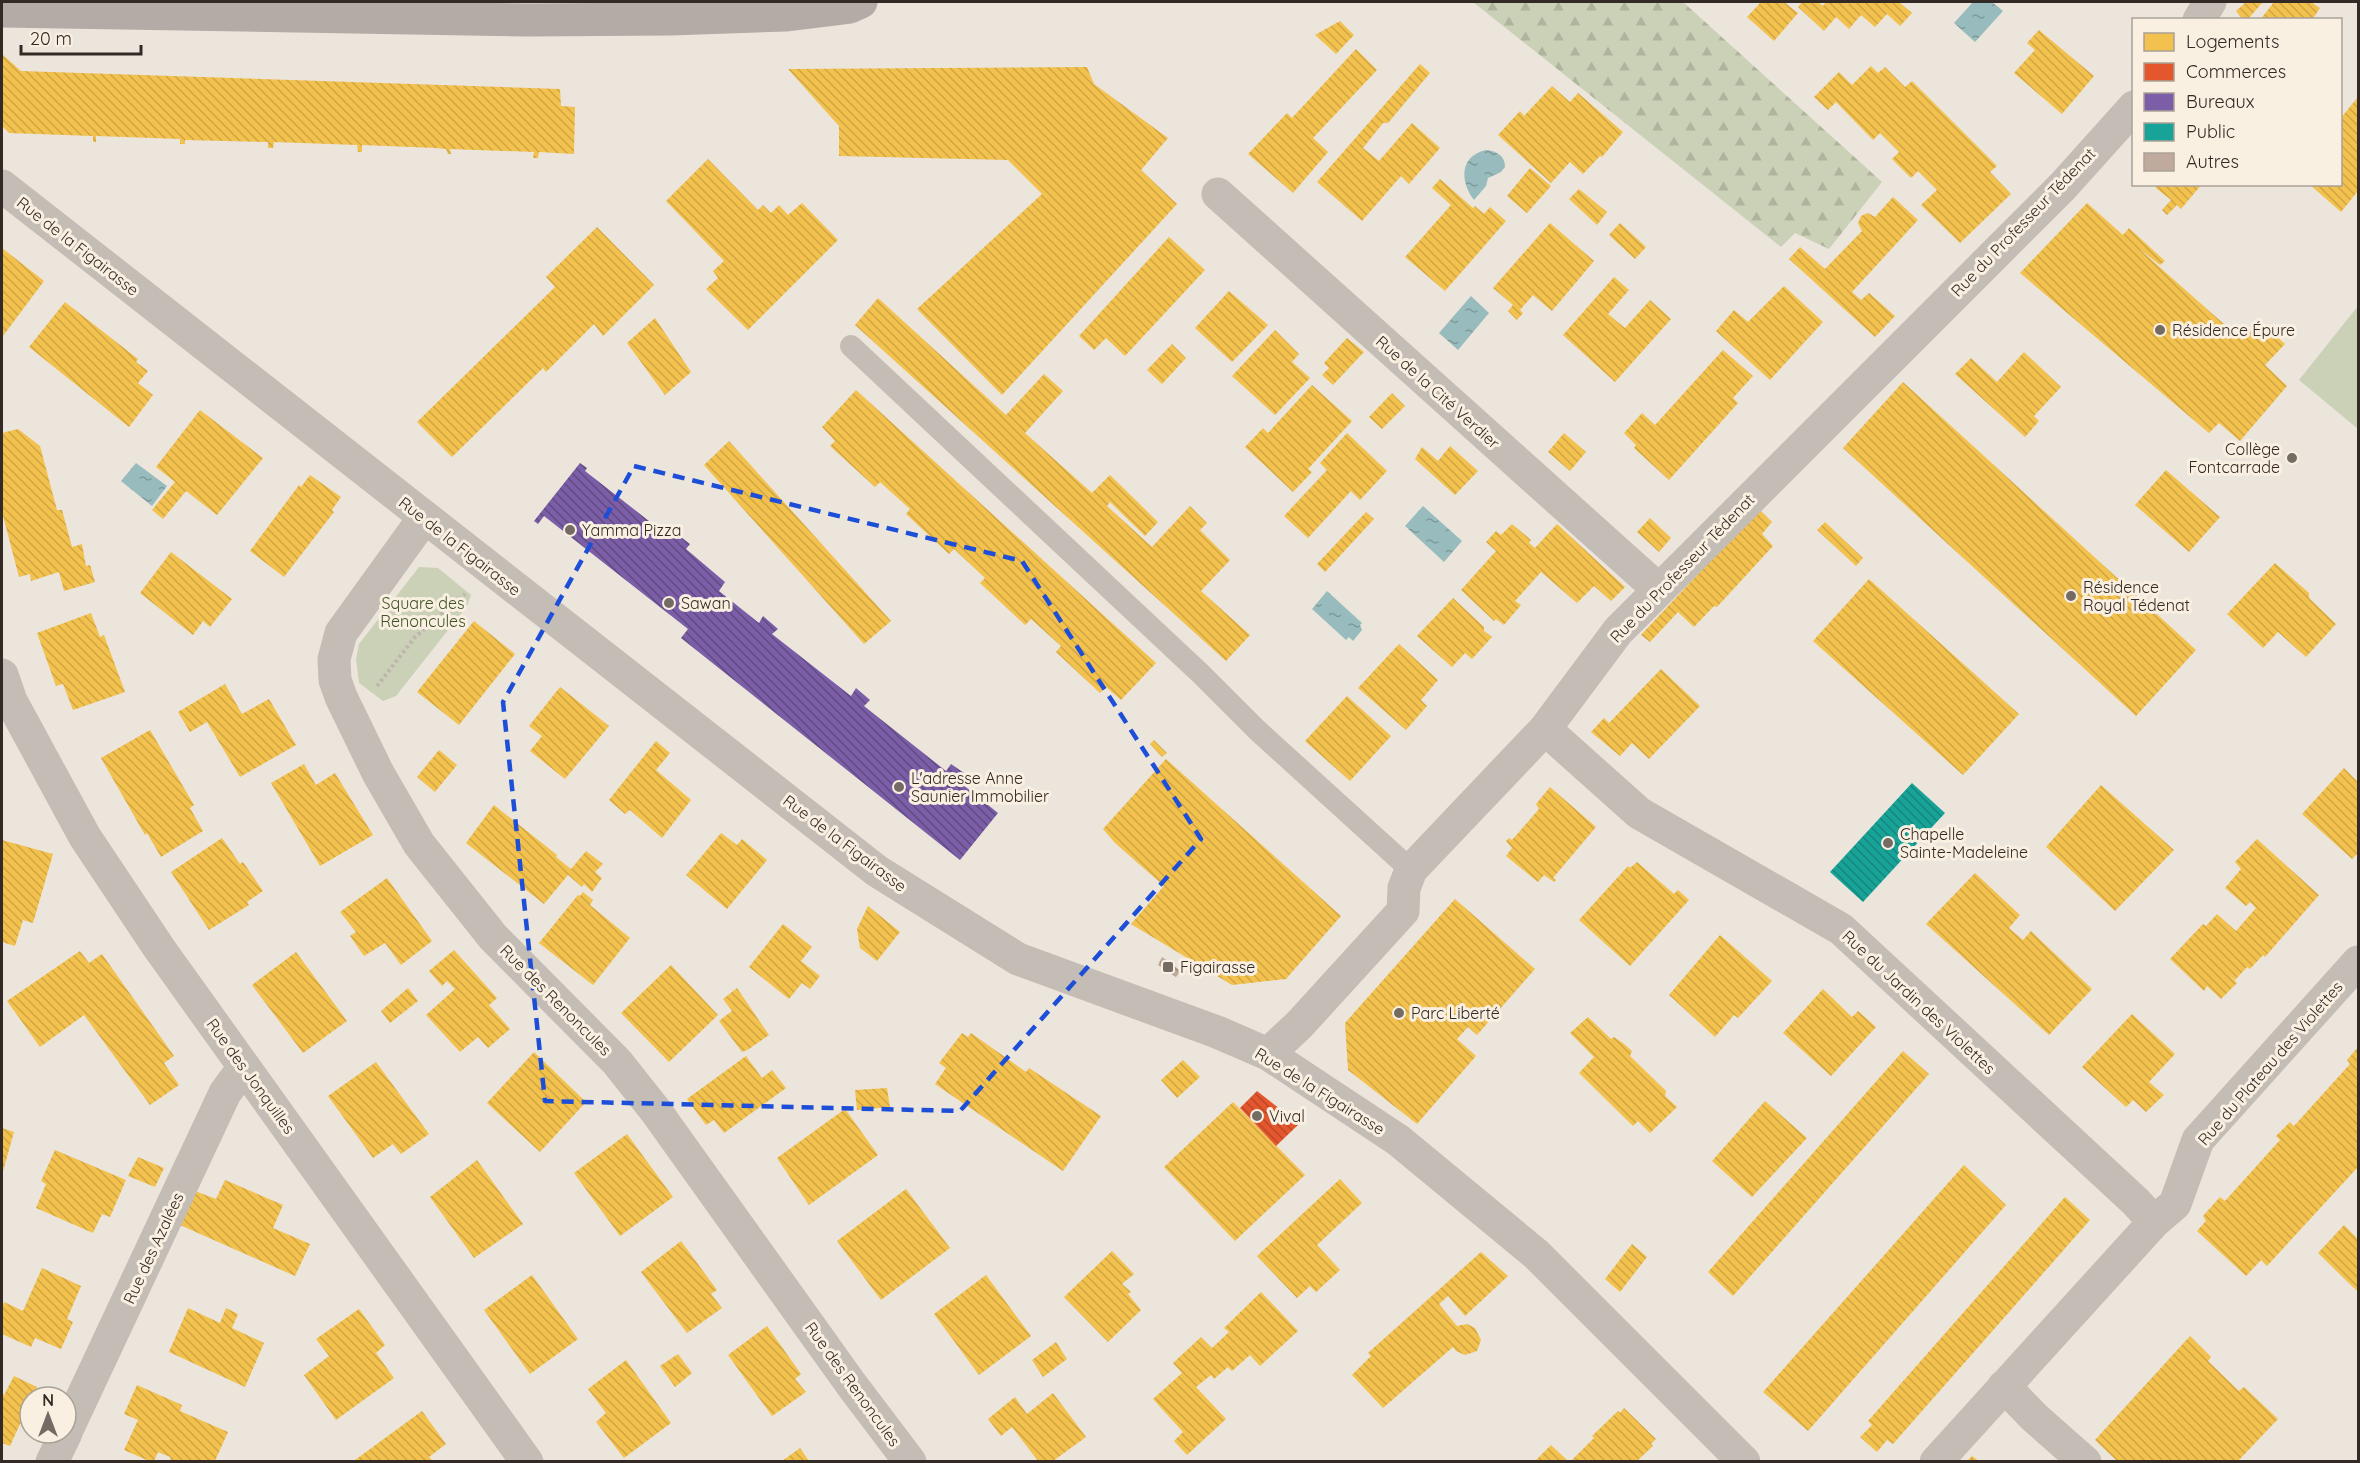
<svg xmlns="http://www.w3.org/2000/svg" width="2360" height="1463" viewBox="0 0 2360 1463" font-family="Quicksand,sans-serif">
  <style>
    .forest { fill: url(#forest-firs) }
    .green { fill: #cbd1b6 }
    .water { fill: url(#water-ripples) }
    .homes { fill: url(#homes-back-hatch) }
    .shops { fill: url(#shops-back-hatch) }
    .offices { fill: url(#offices-back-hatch) }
    .public { fill: url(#public-back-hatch) }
    .building { fill: url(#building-back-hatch) }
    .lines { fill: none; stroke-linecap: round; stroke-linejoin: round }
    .path { stroke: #bdb5ae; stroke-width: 4; stroke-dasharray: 3 3; stroke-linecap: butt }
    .service { stroke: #c4bdb6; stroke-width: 22 }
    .minor { stroke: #c4bdb6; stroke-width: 33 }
    .primary { stroke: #b3aba5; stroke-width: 33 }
    .marked { fill: none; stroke: #1d4ed8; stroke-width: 4.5; stroke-dasharray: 12 8; stroke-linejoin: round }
    .poi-dot { fill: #746b65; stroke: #f9f0e2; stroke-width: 2 }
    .labels { text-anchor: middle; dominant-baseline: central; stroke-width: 6; stroke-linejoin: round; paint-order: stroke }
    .street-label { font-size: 16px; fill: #342a25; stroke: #f9f0e2 }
    .poi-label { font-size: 16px; fill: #342a25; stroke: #f9f0e2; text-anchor: start }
    .park-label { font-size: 16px; fill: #405327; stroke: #f9f0e2 }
  </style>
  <defs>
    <pattern id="forest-firs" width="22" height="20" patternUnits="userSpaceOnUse" patternTransform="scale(1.5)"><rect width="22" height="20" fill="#cbd1b6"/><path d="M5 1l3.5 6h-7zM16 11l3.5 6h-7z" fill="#afb49c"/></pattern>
    <pattern id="water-ripples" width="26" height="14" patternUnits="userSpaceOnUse" patternTransform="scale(1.5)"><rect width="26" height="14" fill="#98bcbd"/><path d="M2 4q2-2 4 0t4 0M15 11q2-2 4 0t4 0" fill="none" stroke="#7d9999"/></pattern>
    <pattern id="homes-back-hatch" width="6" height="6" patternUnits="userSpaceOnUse" patternTransform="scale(1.5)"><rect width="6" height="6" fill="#f2c14e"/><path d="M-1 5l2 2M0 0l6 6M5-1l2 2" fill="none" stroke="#d0a644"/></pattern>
    <pattern id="shops-back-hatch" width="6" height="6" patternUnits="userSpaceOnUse" patternTransform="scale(1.5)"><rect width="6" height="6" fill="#e4572e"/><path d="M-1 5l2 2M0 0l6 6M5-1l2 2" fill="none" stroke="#ba4827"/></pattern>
    <pattern id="offices-back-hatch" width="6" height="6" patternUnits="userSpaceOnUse" patternTransform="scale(1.5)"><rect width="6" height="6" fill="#7b5ea7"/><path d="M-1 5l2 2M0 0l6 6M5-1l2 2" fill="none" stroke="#604a80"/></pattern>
    <pattern id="public-back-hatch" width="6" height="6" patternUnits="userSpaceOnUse" patternTransform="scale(1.5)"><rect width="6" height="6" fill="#17a398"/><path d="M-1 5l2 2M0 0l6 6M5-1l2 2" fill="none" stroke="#16857c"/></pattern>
    <pattern id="building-back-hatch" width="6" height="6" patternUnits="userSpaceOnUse" patternTransform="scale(1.5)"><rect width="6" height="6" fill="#c0aa9d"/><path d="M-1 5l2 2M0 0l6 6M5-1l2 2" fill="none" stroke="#9d8b80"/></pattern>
  </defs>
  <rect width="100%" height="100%" fill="#ece5dc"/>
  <path class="forest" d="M1473,2H1683L1882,182L1829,249L1795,233L1781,247Z"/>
  <path class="green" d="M2358,306V429L2299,380Z
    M419,567L438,568L471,595L467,606L396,696L383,701L359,683L356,659L359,644Z"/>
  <path class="water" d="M1973,2H1992L2003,11L1975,42L1954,23Z
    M1486,150C1497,151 1505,156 1505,167L1501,172L1488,178L1486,186L1474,200C1460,182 1459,156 1486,150Z
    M1471,296L1489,313L1458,350L1439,333Z
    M136,463L167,486L152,506L121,481Z
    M1423,506L1462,541L1444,562L1405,526Z
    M1327,591L1362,623L1360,625L1362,630L1353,641L1349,637L1346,640L1312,609Z"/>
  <path class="homes" d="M1761,2H1784L1798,13L1774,41L1747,17Z
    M1802,2H1818L1823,6L1826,2H1846L1848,4L1850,2H1899L1912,13L1900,26L1887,14L1875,27L1861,15L1849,29L1836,17L1824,31L1798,7Z
    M2246,2H2263L2247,20H2243L2236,11Z
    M2274,2H2311L2320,8L2312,20H2260Z
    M1340,21L1354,35L1336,54L1315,35Z
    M2039,30L2094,76L2062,114L2014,73L2035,50L2027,43Z
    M1356,49L1377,70L1313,138L1328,152L1293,193L1248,154L1287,113L1292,118Z
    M2,54L21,71L560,89L561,106L575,107L574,154L539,152L538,158H533L534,152L450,149L451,154H448L446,149L435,148L362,145V152H358L357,145L274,142L273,148H268V142H263L185,140V144H180V139L96,136V142H93V136L9,133L2,126Z
    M1420,64L1430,73L1388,123H1383L1363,148L1379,161L1412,123L1440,148L1409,184L1401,176L1362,221L1317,182Z
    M1871,66L1878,73L1885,67L1905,87L1912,81L1997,166L1990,172L2011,194L1960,243L1921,205L1937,190L1918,171L1911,178L1892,159L1899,152L1880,133L1873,140L1836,102L1828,110L1814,97L1839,72L1852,85Z
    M1087,67L1094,84L1168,138L1141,170L1177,204L1002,395L917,309L1042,194L1008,160L839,156V126L788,69Z
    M1552,86L1570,102L1578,93L1623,132L1602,157L1600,156L1583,174L1570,162L1551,183L1498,135L1520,111L1524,116Z
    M2358,97V191L2341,212L2309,184H2340V119Z
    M708,159L758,210L763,205L771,213L779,205L788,215L802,203L838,240L748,330L706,289L718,278L713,271L724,261L666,201Z
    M1530,168L1551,186L1527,213L1507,196Z
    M1440,179L1473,208L1475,206L1484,214L1490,207L1506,221L1445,291L1405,257L1451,205L1432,188Z
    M2156,184H2202L2181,209L2177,205L2167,215L2162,210L2171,200L2156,188Z
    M1579,189L1607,212L1597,225L1569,199Z
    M1893,197L1918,220L1852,292L1861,300L1869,293L1895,316L1875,337L1789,259L1800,247L1825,269L1862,231L1858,223L1861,216L1868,213L1875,217Z
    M2087,203L2123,235L2129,228L2165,261L2160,265L2138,248L2242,340L2260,321L2285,344L2265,365L2287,386L2240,441L2219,423L2209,433L2020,273Z
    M1550,223L1594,261L1552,311L1533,295L1520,310L1523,313L1517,320L1508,311L1513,305L1493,288Z
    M1620,223L1646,247L1635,259L1609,235Z
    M597,227L654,285L603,336L594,324L546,372L543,368L452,457L417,422L555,287L546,277Z
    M1169,237L1205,270L1125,356L1106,338L1094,350L1079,336Z
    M2,248L44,281L3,336L2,335Z
    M1614,277L1629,290L1608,314L1625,328L1650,300L1671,319L1615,382L1563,335Z
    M1784,286L1823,322L1770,380L1716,331L1734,310L1748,322Z
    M1229,291L1268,325L1232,362L1195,328Z
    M878,298L1006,415L1044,374L1063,391L1025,433L1092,493L1110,475L1158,522L1145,536L1110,502L1107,506L1152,547L1190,506L1207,523L1200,530L1230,560L1201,591L1250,635L1226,661L855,325Z
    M65,302L138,359L136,362L148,371L138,383L153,395L129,427L29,347Z
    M655,318L691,372L665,395L627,343Z
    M1275,330L1299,354L1292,362L1310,378L1275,415L1232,376Z
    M1347,338L1364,352L1333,385L1322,375L1329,368L1324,363Z
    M1172,344L1186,358L1162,384L1147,370Z
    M1723,350L1753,376L1733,398L1738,403L1669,480L1634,448L1636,445L1624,433L1642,413L1655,425Z
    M2024,352L2061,387L2034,416L2039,421L2025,437L1955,374L1971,358L1997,382Z
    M1903,382L2196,650L2136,716L1843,448Z
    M1312,385L1352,421L1308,469L1312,472L1293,492L1245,447L1263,428L1268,433Z
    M856,390L1156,663L1121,700L1106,687L1100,693L1056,652L1061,646L1031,619L1025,625L980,583L985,578L954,549L949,554L906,514L910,509L880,482L875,487L830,446L835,441L822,427Z
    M1392,393L1405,406L1382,429L1369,417Z
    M200,410L263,458L217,515L186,491L163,519L152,510L175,482L156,467Z
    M18,429L40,446L57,510H62L72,547L82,544L86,566L90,565L95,582L64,591L59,572L31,581L30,574L19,577L2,512V433Z
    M1347,433L1387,471L1360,500L1351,491L1308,538L1284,516L1327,470L1320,463Z
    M1564,433L1586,452L1570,471L1548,452Z
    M729,441L891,621L864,644L704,465Z
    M1450,446L1478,471L1455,495L1415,459L1422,447L1438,461Z
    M2166,470L2220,517L2189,552L2135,505Z
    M310,475L341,497L332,510L334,512L284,577L250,551L299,485L301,487Z
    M1759,509L1772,522L1762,534L1773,546L1717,607L1714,606L1694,627L1678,612L1650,642L1641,635Z
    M1366,512L1374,519L1325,572L1317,564Z
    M1650,518L1671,538L1659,552L1637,532Z
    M1825,522L1863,558L1856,566L1817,530Z
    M1512,524L1531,540L1529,543L1535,548L1557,524L1625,587L1611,601L1594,586L1577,603L1541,572L1515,601L1521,605L1504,625L1496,619L1494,621L1461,590L1496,551L1486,542L1496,531L1501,535Z
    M171,552L232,599L210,627L203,621L193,635L140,593Z
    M2275,563L2309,593V598L2336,624L2306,657L2278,632L2263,648L2227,614Z
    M1869,579L2019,714L1963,775L1813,641Z
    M1453,598L1484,627V631L1492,637L1472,659L1465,653L1452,667L1417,636Z
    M91,613L100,637L104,635L125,692L73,710L63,684L56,686L37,633Z
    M474,621L515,654L459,725L417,692Z
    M1399,644L1438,680L1421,700L1427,706L1406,730L1358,688Z
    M1661,669L1700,706L1649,759L1632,743L1620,756L1591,732L1604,718L1609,723Z
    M225,684L242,714L269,699L296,745L240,777L207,722L190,732L178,712Z
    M560,687L609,726L565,779L530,751L542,736L529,726Z
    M1347,696L1391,736L1350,781L1305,741Z
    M150,730L194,805L190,808L203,831L161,857L147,833L145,835L101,758Z
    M1154,740L1167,753L1162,757L1150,744Z
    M656,741L670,753L656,770L691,800L662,838L630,810L625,814L609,800Z
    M439,750L457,765L435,792L417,777Z
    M1166,759L1341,916L1286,979L1232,985L1131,924L1164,886L1115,843L1103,829Z
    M304,764L316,785L335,773L373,835L320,866L271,783Z
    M2344,768L2358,782V853L2352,859L2302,814Z
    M2101,785L2174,850L2115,911L2046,847Z
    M1550,787L1596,827L1553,878L1556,880L1554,882L1544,875L1538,882L1506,856L1512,848L1506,841L1509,838L1512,840L1539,809L1536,804Z
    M494,805L557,855L556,857L571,869L586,851L603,864L595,872L602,878L592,892L584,884L582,887L568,875L544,904L466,843Z
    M721,833L737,845L742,839L767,860L727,909L686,875Z
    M222,838L240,864L243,862L263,891L247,902L249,905L209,930L171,872Z
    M2257,839L2319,895L2265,957L2263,955L2250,969L2247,967L2235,980L2230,976L2237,983L2221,999L2207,986L2204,991L2170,959L2203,924L2206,926L2217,914L2236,931L2256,908L2250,902L2246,906L2225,888L2241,869L2235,862Z
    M2,840L53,854L33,923L23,920L15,946L2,942Z
    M1637,862L1674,894L1678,890L1689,900L1630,966L1579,920L1628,866L1630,868Z
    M1975,873L2020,915L2009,928L2023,940L2031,931L2092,989L2049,1035L1926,924Z
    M387,878L432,941L401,965L385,943L364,956L350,936L356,932L340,912Z
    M583,892L593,900L590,905L630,938L593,985L539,943L578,895L580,896Z
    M1455,899L1535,969L1477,1035L1468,1027L1457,1039L1476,1056L1417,1124L1348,1070L1345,1023Z
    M868,906L900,932L877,961L860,948L857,929Z
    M783,924L812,947L801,961L820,976L810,989L802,983L789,999L749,967Z
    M1720,935L1772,981L1738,1018L1734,1015L1715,1037L1669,995Z
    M454,950L497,998L489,1005L510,1029L488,1048L478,1037L460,1052L426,1015L455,989L447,981L442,986L429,971Z
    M80,951L89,963L102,954L174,1056L164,1063L179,1085L150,1105L84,1015L40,1047L7,1001Z
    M296,952L347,1021L303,1053L252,985Z
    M671,965L718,1015L669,1062L621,1013Z
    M408,988L418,1001L390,1023L381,1011Z
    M737,988L769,1035L749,1049L742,1052L719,1021L732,1011L723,999Z
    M1823,989L1852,1017L1858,1011L1876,1027L1831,1076L1783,1033Z
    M2132,1014L2175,1054L2149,1082L2164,1095L2146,1112L2133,1100L2126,1107L2082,1067Z
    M1588,1017L1611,1039L1614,1037L1623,1043L1632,1051L1630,1056L1666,1091L1665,1096L1677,1107L1650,1133L1638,1121L1633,1126L1579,1073L1594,1057L1570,1033Z
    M962,1033L968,1037L971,1033L1026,1072L1029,1068L1101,1116L1063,1171L935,1084L946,1068L939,1063Z
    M2358,1047V1167L2267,1266L2261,1260L2246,1276L2197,1231L2206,1221L2203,1216L2220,1197L2225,1201L2280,1140L2276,1136L2290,1122L2294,1126L2350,1064L2347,1060Z
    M1903,1051L1929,1074L1733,1296L1708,1272Z
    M534,1052L586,1102L540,1152L487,1103Z
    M746,1056L762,1078L772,1070L786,1088L724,1133L714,1120L706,1125L687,1099Z
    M1183,1060L1200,1077L1177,1098L1161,1080Z
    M376,1062L429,1134L401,1154L393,1144L373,1158L328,1096Z
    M887,1088L890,1107L857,1110L855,1090Z
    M1765,1101L1807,1138L1752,1197L1712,1161Z
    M1233,1102L1305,1175L1235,1241L1164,1167Z
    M845,1109L878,1155L809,1205L777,1158Z
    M2,1128L14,1132L2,1175Z
    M627,1134L673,1197L620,1236L574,1173Z
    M55,1150L126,1180L110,1217L102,1214L93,1233L36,1208L46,1184L41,1181Z
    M138,1157L164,1168L155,1187L128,1176Z
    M477,1160L523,1224L474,1258L430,1197Z
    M1964,1165L2006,1205L1808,1431L1763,1392Z
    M1340,1179L1362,1203L1317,1245L1340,1270L1316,1292L1310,1286L1297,1298L1257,1256Z
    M225,1180L283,1205L273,1228L310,1244L295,1276L180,1225L195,1191L216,1199Z
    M906,1189L950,1248L881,1300L837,1241Z
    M2065,1197L2090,1220L1893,1444L1887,1440L1877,1452L1860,1437L1872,1425L1868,1421Z
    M2344,1225L2358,1239V1292L2318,1253Z
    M681,1241L717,1290L711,1294L722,1308L687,1333L641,1272Z
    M1632,1244L1647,1257L1620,1292L1605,1279Z
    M1112,1251L1134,1274L1122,1284L1131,1292L1128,1294L1141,1310L1108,1342L1064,1297Z
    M1481,1252L1508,1276L1465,1316L1448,1296L1439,1304L1457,1326L1467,1324L1475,1328L1481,1340L1477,1351L1465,1355L1456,1351L1453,1347L1383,1408L1352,1375L1371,1356L1368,1353Z
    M42,1268L81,1286L67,1319L73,1322L61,1349L35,1338L31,1347L2,1334V1309L4,1302L23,1311Z
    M532,1275L578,1339L530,1374L484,1310Z
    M986,1275L1031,1336L979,1375L934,1314Z
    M1261,1292L1298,1331L1260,1366L1250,1355L1232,1371L1228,1367L1214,1379L1211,1375L1196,1387L1226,1419L1187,1455L1174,1441L1183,1432L1153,1399L1182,1373L1173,1363L1201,1337L1212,1348L1229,1332L1224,1328Z
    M188,1308L220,1323L226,1308L238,1314L232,1328L264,1343L245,1387L169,1352Z
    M359,1309L385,1345L376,1353L394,1378L336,1420L304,1375L329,1356L316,1339Z
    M767,1326L801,1374L795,1379L806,1392L772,1416L728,1355Z
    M2190,1336L2211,1357L2208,1361L2239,1391L2244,1387L2278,1419L2238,1461H2117L2095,1440Z
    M1056,1342L1067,1359L1043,1377L1032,1360Z
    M678,1354L692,1373L675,1387L660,1366Z
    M626,1360L671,1423L624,1458L596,1422L606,1413L588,1389Z
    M14,1376L37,1387L32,1397H30V1402L10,1446L2,1443V1394L4,1395Z
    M137,1385L182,1405L180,1411L228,1432L215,1461H171L170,1457L158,1452L154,1461H149L124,1450L138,1420L124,1414Z
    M1053,1393L1086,1437L1053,1461H1038L1012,1427L1001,1436L988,1419L1015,1397L1027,1414Z
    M1624,1408L1656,1439L1651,1444L1653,1446L1637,1461H1571L1594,1438L1592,1436L1618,1411L1620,1413Z
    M422,1411L446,1444L429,1457L433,1461H357L355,1460Z
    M1551,1445L1568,1461H1535Z
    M800,1448L809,1461H782Z
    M1972,1456L1979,1461H1967Z"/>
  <path class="shops" d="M1257,1091L1299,1124L1276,1146L1240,1108Z"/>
  <path class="offices" d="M580,463L587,468L585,471L672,539L677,534L690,544L686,549L725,582L719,591L759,623L763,616L778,629L772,634L851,696L856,688L870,700L864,706L946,771L951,764L964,773L960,775L957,780L998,813L960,860L681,638L688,629L544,516L538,524L534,521Z"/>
  <path class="public" d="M1912,783L1945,813L1863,902L1830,872Z"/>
  <path class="building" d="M1162,957L1181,971L1176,977L1158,965Z"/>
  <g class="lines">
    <path class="path" d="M377,686L415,637L465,594"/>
    <path class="service" d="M851,346L1201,674L1257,730L1411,870"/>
    <path class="minor" d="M2199,20L2210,2
      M2,186L877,871L1018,959L1217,1032L1268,1054L1398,1140L1536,1254L1744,1462
      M1218,194L1658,589
      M424,518L341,633L334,659L335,680L341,697L378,773L419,844L493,937L617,1062L655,1110L851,1384L910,1462
      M2,675L11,701L85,837L159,948L527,1462
      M1545,729L1639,813L1841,929L2136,1202L2154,1222
      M1268,1054L1299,1025L1403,911L1404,888L1411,870L1545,729L1618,631L2063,186L2134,107
      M2004,1386L2034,1417L2085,1462
      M66,1432L225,1093L244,1067
      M52,1462L66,1433
      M1936,1462L2154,1222L2175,1204L2198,1140L2358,962"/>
    <path class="primary" d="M2,11L529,20L670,19L785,15L850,7L861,2"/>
  </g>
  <path class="marked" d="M634,466L1022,561L1201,839L960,1111L545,1101L503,702Z"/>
  <g class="poi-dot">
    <circle cx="2160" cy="330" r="6"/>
    <circle cx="2292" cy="458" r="6"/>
    <circle cx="570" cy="530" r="6"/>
    <circle cx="2071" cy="596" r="6"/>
    <circle cx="669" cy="603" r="6"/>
    <circle cx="899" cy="787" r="6"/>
    <circle cx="1888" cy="843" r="6"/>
    <rect x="1162" y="961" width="12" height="12" rx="3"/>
    <circle cx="1399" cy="1013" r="6"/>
    <circle cx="1257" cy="1116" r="6"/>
  </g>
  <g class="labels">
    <g class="street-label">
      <text transform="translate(2023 222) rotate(-46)">Rue du Professeur Tédenat</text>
      <text transform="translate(78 246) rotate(38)">Rue de la Figairasse</text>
      <text transform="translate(1438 392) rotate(42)">Rue de la Cité Verdier</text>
      <text transform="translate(460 546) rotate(38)">Rue de la Figairasse</text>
      <text transform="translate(1682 568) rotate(-46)">Rue du Professeur Tédenat</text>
      <text transform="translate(845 843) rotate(37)">Rue de la Figairasse</text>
      <text transform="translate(556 1000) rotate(45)">Rue des Renoncules</text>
      <text transform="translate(1919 1002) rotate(43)">Rue du Jardin des Violettes</text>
      <text transform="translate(2270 1063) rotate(-49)">Rue du Plateau des Violettes</text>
      <text transform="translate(251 1076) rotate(54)">Rue des Jonquilles</text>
      <text transform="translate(1320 1091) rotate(32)">Rue de la Figairasse</text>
      <text transform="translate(153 1248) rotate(-65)">Rue des Azalées</text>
      <text transform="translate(853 1384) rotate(54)">Rue des Renoncules</text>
    </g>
    <g class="poi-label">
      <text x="2172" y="330">Résidence Épure</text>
      <text x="2280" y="449" text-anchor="end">Collège<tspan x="2280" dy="18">Fontcarrade</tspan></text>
      <text x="582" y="530">Yamma Pizza</text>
      <text x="2083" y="587">Résidence<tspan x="2083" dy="18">Royal Tédenat</tspan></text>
      <text x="681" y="603">Sawan</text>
      <text x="911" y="778">L'adresse Anne<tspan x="911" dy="18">Saunier Immobilier</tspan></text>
      <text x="1900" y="834">Chapelle<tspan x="1900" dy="18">Sainte-Madeleine</tspan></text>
      <text x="1180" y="967">Figairasse</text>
      <text x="1411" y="1013">Parc Liberté</text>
      <text x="1269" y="1116">Vival</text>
    </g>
    <g class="park-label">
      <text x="423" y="603">Square des<tspan x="423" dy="18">Renoncules</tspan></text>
    </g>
  </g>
  <rect width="2360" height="1463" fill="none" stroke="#342a25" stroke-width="6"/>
  <rect x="2132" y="18" width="210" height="168" fill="#f9f0e2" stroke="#aaa196" stroke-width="1.5"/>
  <rect x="2144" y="33" width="30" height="18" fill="#f2c14e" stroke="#aaa196" stroke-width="1.5"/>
  <text x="2186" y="48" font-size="18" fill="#342a25">Logements</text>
  <rect x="2144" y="63" width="30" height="18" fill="#e4572e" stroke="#aaa196" stroke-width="1.5"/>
  <text x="2186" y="78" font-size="18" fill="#342a25">Commerces</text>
  <rect x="2144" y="93" width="30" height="18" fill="#7b5ea7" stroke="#aaa196" stroke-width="1.5"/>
  <text x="2186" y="108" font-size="18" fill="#342a25">Bureaux</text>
  <rect x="2144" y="123" width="30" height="18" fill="#17a398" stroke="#aaa196" stroke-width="1.5"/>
  <text x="2186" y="138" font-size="18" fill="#342a25">Public</text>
  <rect x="2144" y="153" width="30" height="18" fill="#c0aa9d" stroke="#aaa196" stroke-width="1.5"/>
  <text x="2186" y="168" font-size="18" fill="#342a25">Autres</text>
  <g transform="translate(48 1415)"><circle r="28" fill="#f9f0e2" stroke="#aaa196" stroke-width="1.5"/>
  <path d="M0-4.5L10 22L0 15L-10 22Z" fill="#746b65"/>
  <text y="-9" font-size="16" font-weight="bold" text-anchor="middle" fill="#342a25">N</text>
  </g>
  <path d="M21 45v9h120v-9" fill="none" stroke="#342a25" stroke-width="3"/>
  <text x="30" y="45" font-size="18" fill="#342a25" stroke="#f9f0e2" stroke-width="4.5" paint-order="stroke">20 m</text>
</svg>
